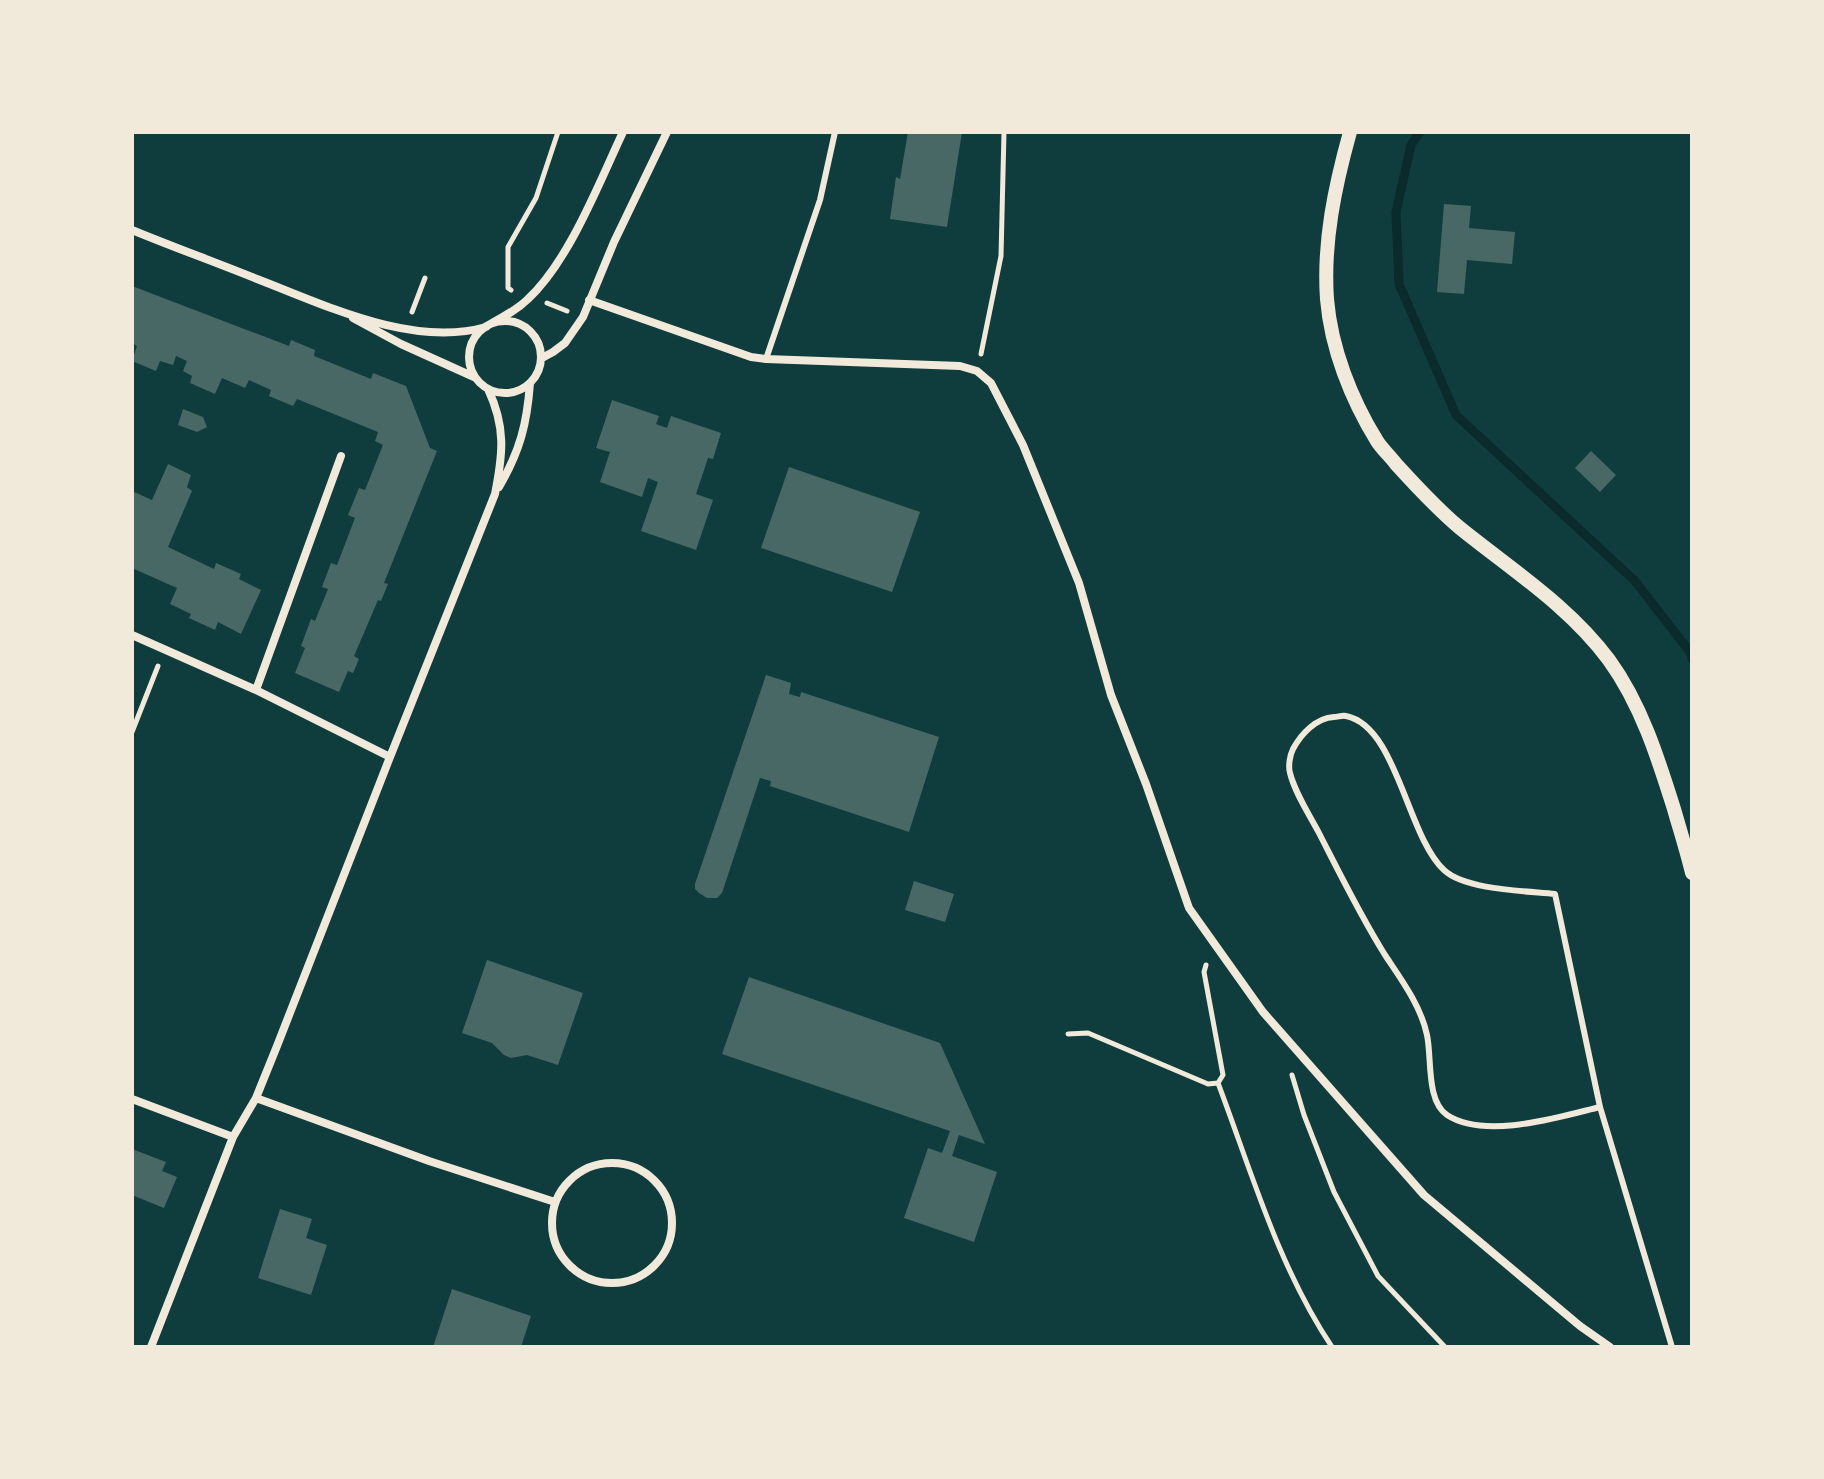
<svg xmlns="http://www.w3.org/2000/svg" width="1824" height="1479" viewBox="0 0 1824 1479" font-family="'Times New Roman',serif">
  <style>
    .lines { fill: none; stroke-linecap: round; stroke-linejoin: round }
    .stream { stroke: #0a2a2b; stroke-width: 9 }
    .building { fill: #486865 }
    .path { stroke: #f1e9da; stroke-width: 5 }
    .service { stroke: #f1e9da; stroke-width: 6 }
    .minor { stroke: #f1e9da; stroke-width: 8 }
    .tertiary { stroke: #f1e9da; stroke-width: 14 }
  </style>
  <rect width="100%" height="100%" fill="#0f3d3e"/>
  <g class="lines">
    <path class="stream" d="M1420,132L1411,145L1396,212L1399,284L1456,415L1635,581L1690,652L1692,659"/>
  </g>
  <path class="building" d="M908,132H962L947,227L890,219L896,177L900,179Z
    M1444,204L1471,206L1469,228L1515,232L1512,264L1467,260L1464,294L1437,292Z
    M132,286L289,346L291,340L315,350L314,356L371,379L373,373L406,386L430,448L437,451L384,583L388,584L381,601L378,600L354,656L359,659L353,673L348,671L339,692L295,673L305,648L301,646L311,619L315,621L328,589L322,587L331,563L337,565L355,518L348,515L359,488L365,490L383,445L375,441L378,432L297,399L293,406L269,396L271,390L249,380L245,388L222,378L215,394L190,383L192,376L183,371L187,361L176,356L173,365L160,361L156,371L132,361L137,346L132,343Z
    M612,400L659,416L656,424L667,428L671,416L721,433L713,459L708,458L696,494L713,500L696,550L641,531L658,482L648,478L642,497L600,482L610,452L596,448Z
    M183,409L203,417L207,427L197,432L178,425Z
    M1591,451L1616,475L1600,492L1575,468Z
    M168,464L191,475L187,487L192,491L168,547L214,569L216,563L241,574L239,579L261,590L241,634L218,622L215,630L189,618L191,614L170,604L177,588L132,568V491L152,500Z
    M789,467L920,512L892,592L761,548Z
    M766,675L791,683L789,694L800,697L801,692L939,737L909,832L770,786L771,781L760,778L722,893L717,898H707L699,893L695,889V884Z
    M914,881L954,894L945,922L905,910Z
    M487,960L583,993L558,1065L527,1055L511,1058L504,1055L492,1043L462,1033Z
    M749,977L940,1043L985,1144L959,1135L952,1156L997,1172L974,1242L904,1218L928,1148L942,1153L950,1131L722,1054Z
    M132,1149L166,1162L162,1171L177,1177L164,1208L132,1195L133,1189L132,1188Z
    M280,1209L312,1219L306,1238L327,1245L311,1295L258,1278Z
    M452,1289L531,1316L521,1347H433Z"/>
  <g class="lines">
    <path class="path" d="M511,290L508,288V247L536,198L558,132
      M547,303L567,311
      M412,312L425,278
      M981,354L1001,256L1004,132
      M132,732L158,666
      M1068,1034L1088,1033L1208,1084L1218,1083L1223,1075L1204,972L1206,965
      M1292,1075L1304,1115L1334,1192L1378,1276L1445,1347
      M1218,1083C1252,1173 1278,1266 1332,1347"/>
    <path class="service" d="M766,359L820,200L835,132
      M1600,1107C1559,1117 1485,1140 1447,1115C1426,1101 1432,1058 1427,1035C1421,1006 1401,979 1385,955C1360,915 1340,874 1319,833C1309,814 1295,793 1290,773C1288,766 1290,755 1293,749C1301,734 1316,718 1334,717C1338,717 1342,715 1346,716C1397,726 1407,836 1444,870C1465,890 1526,891 1555,894L1600,1107L1672,1347"/>
    <path class="minor" d="M132,230C173,247 215,262 257,279C325,305 412,348 486,327
      M589,300L751,357L766,359L960,366L977,371L991,383L1023,445L1079,583L1111,695L1146,784L1189,908L1263,1012L1424,1195L1580,1326L1610,1347
      M353,318L401,344L474,377
      M469 357a36 36 0 1 1 72 0a36 36 0 1 1-72 0Z
      M492,323C505,316 518,309 528,299C569,261 599,183 623,132
      M542,358L553,352L565,343L583,317L614,242L667,132
      M499,487C520,451 527,424 530,383
      M132,635L256,690L390,757
      M256,690L341,456
      M256,1098L429,1161L555,1202
      M132,1099L233,1137
      M552 1223a60 60 0 1 1 120 0a60 60 0 1 1-120 0Z
      M151,1347L233,1137L256,1098L277,1046L390,757L495,494C503,454 506,427 488,389"/>
    <path class="tertiary" d="M1350,132C1335,186 1323,242 1327,299C1331,348 1351,399 1377,441C1382,449 1390,456 1396,464C1416,486 1437,509 1460,528C1512,570 1569,606 1609,660C1641,704 1658,758 1674,809C1680,830 1687,852 1692,873"/>
  </g>
  <rect width="1824" height="1479" fill="none" stroke="#f1e9da" stroke-width="268"/>
</svg>
